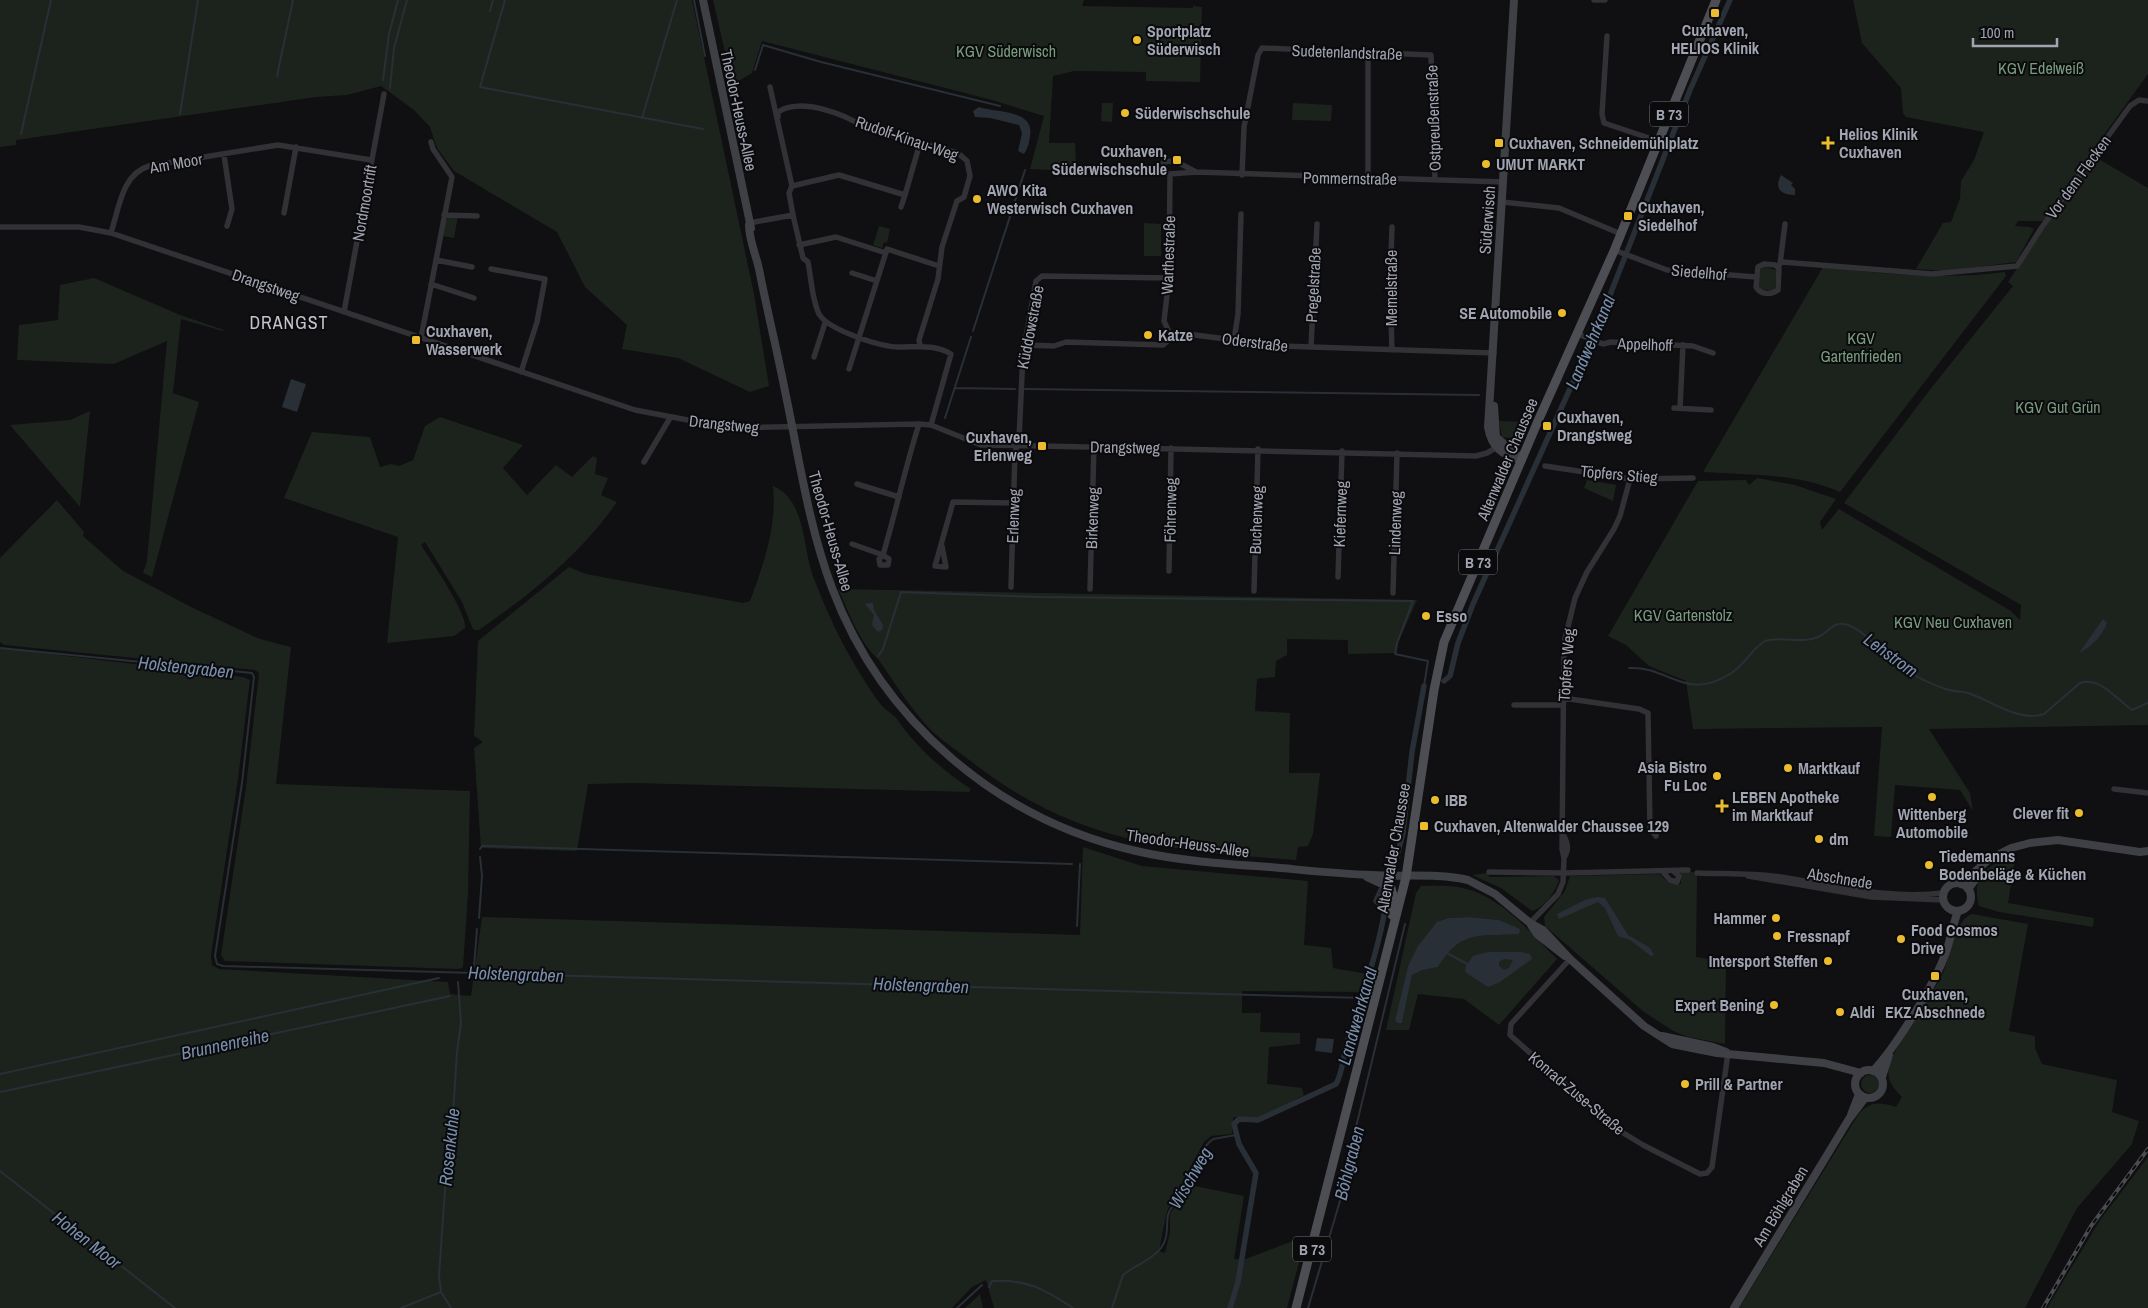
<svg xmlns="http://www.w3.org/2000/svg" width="2148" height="1308" viewBox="0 0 2148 1308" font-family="'Archivo Narrow',sans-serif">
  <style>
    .green { fill: #1c231d; fill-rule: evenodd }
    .water { fill: #292f36; fill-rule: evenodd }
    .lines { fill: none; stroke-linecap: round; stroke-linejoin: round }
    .stream { stroke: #292f36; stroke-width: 2 }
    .canal { stroke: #292f36; stroke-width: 5.5 }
    .street { stroke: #313136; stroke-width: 5.5 }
    .secondary { stroke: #3f4045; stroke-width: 8 }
    .primary { stroke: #4d4e54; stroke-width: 9 }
    .rail-casing { stroke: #4a4b50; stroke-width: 4 }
    .rail { stroke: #0b0a0c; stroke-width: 2; stroke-dasharray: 5.5; stroke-linecap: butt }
    .poi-dot { fill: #ebbc2d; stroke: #0b0a0c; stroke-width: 2 }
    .labels { text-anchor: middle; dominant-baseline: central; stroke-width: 4; stroke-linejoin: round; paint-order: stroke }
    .shield { fill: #0b0a0c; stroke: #747680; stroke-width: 1 }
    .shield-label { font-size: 15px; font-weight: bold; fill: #a1a4b1 }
    .poi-label { font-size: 16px; font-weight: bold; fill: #a1a4b1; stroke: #0b0a0c; text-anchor: start }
    .park-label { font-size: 16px; fill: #789c7e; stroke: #0b0a0c }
    .street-label { font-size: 16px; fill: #a1a4b1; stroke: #0b0a0c }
    .neighbourhood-label { font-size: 18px; letter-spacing: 1px; fill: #c2c4cd; stroke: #0b0a0c }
    .water-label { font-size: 18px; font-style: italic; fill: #788fac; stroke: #0b0a0c }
  </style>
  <rect width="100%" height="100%" fill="#100f11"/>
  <path class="green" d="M0,0H692L754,294L769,386L750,392L678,358L622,349L627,325L585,287L557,232L454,171L437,148L430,127L414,110L381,86L347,95L316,97L16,140V145L0,147Z
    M713,0H1084L1082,6L1193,8V6L1202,7L1200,82L1146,81V72L1074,71L1053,76L1049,143H1075L1076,164L1071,171L1030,169L1044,116L992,100L762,41L752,73L735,83L731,78Z
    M1853,0H2148V74L2090,154L2148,188V725L1929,729L1970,793L1973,811L1960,790L1895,785L1891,837L1874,836L1882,727L1693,729L1686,681L1649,666L1626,645L1608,636L1698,481L1746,480L1749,485L1757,478L1795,485L1836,499L1820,522L1822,530L1839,509L2011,611L2020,620L2021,605L1844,503L1932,387L2013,286L2008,282L2049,221H2018L2015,226L2029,227L2034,229L2016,262L1946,271L1916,269L1943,223L1951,222L1960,198L1961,181L1974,160L1984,132L1906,117L1903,113L1901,88L1862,43Z
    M1102,103H1113L1112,122L1101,121Z
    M1293,103L1332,105L1331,121L1292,120Z
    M458,216L454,238L443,236L446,221L449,217Z
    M1144,223L1161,224V256H1144Z
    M879,226L890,229L887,243L884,242L882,248L873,245Z
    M1764,267L1777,270L1774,291L1761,289L1758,286L1761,269Z
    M1823,267C1884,274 1944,280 2005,272L2006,276L1840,492C1796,473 1750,475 1703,472Z
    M94,278L180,315L224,330L223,331L181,319L173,393L199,402L152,577L143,573L147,561L167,341L114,364L17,360L19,325L58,320L60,285Z
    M90,411L80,507L10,425L70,420Z
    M440,417L523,445L503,468L527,495L556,465L572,477L593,456L597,458L595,474L608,478L601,495L617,502C582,553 530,595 479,630H474L472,627L462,602L425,542L421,545C431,561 467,612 465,628L454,636L387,643L398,537L284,498L312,432L370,437L380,467L391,464L399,466L413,460L425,426Z
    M1499,421L1529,422L1518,440L1502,437Z
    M1587,480L1616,485L1613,501L1584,488Z
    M773,486C807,500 802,549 814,579C827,612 842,645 861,675C868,686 876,700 885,709C889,712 894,715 897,719C916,747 943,771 971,789L969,792L634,783L588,784L577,851L481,848L474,748L483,742L474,736L478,641L569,567L586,574L743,603L750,601C764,563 777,526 773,486Z
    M57,500L84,532L83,536L123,571L191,607L260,639L291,647L276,784L470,791L468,894L463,967L459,969L225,961L221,955L246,787L259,673L255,670L4,645L0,642V558Z
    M838,589L1417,600L1398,643L1397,653L1348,654V640L1287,639V655L1276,661L1275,677L1257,679L1255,711L1290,713L1289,773H1320L1313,834L1308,846L1298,847L1296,860C1170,851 1075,843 972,762C958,751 942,741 930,729C910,708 895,683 878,659C859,642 849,612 838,589Z
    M0,648L243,677L250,680L238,779L211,955L212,965L219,969L448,982L450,994L471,996L482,917L1080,935L1083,847L1142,866L1308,881L1304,945L1331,948L1333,968L1367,974L1362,992L1242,991V1013H1261L1260,1032L1300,1033V1044L1269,1047L1267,1084L1302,1088L1304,1095C1290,1102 1269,1117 1253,1118C1245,1119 1241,1115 1233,1118L1232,1134L1211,1136L1204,1142L1167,1211L1159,1251L1165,1253L1170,1232V1214L1190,1185L1244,1196L1234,1259L1243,1260L1306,1236L1287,1308H994L986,1280L972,1287L952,1308H0Z
    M2016,853L2008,903L2094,918L2093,927L1999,912L1979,906C1970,875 1990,865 2016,853Z
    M1681,872H1693L1697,876L1696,957L1726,962L1725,1044L1688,1037L1673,1031L1644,1012L1545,926L1544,917L1565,891L1570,876L1659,874L1669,883L1681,884Z
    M1488,873L1489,877L1554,876L1559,880C1556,891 1544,908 1532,911L1501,888L1472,875Z
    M1421,886C1435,886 1449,885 1463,888C1502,897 1530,932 1557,959L1499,1025L1464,999L1418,994L1409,1030H1386L1416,893ZM1470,917L1499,920L1518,934C1479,937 1462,929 1438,967L1423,970L1412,975L1402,1023H1397L1395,1020L1408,966L1449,918Z
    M1972,914L2028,924L2009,1031L2035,1036V1048L2042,1064L2117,1080L2112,1112L2139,1121L2132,1144L2077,1208L2025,1308H1739L1858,1115C1869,1101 1880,1102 1896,1107L1902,1097C1894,1089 1886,1080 1889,1067C1894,1045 1929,1000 1941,977C1950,961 1954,919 1972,914Z
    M1861 1084a9 9 0 1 1 18 0a9 9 0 1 1-18 0Z
    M2148,1157V1308H2047L2100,1220Z
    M980,1294L983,1308H965Z"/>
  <path class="water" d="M979,107C996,113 1035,109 1030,136C1029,143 1028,148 1024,154L1018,151L1022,133L1019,125L990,118L975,117L973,111Z
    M1781,175L1793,183L1791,185L1795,189V195C1780,195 1774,188 1781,175Z
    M291,379L306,384L297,412L282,407Z
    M869,603H873L874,610L883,625L882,630L878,632L872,625L874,615L865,604Z
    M2103,619L2107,623C2103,635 2090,648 2079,653Z
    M1597,897L1605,898L1628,935L1650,948L1654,955L1651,956L1630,940L1618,936L1605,908L1598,902L1559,919L1557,914L1585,900Z
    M1470,917L1499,920L1520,929L1519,934C1479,937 1462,929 1438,967L1423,970L1412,975L1402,1023H1397L1395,1020L1408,966L1418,946L1437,922L1449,918Z
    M1488,952H1521L1530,954L1532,959L1500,982L1488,987L1465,972L1466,966L1473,956ZM1504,959L1513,960L1509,968L1504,970L1499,966V962Z
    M1317,1038L1334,1039L1332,1053L1315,1051Z"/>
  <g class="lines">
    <path class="stream" d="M505,0L480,87L703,129
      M694,0L705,56
      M490,11L493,0
      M755,70L763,45L821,62L1000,106
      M277,76L293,0
      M383,80L389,34L398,0
      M390,88L394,48L407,0
      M180,114L198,0
      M642,118L677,0
      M21,134L51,0
      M973,331L1025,170
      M955,388L1015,389
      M1025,389L1479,395
      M945,418L971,337
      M0,648L252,673L254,677L242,783L215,956L217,964L223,966L1363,998
      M878,656L883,649L901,592L1040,597L1413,601L1397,643L1395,654L1428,661L1424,686
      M1629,668C1668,666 1685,701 1728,675C1744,667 1750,650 1765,641C1781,636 1802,644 1818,637C1828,633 1832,622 1844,624C1863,627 1880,653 1895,663C1911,674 1931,685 1949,690C1956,692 1962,691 1968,693C1991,700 2019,723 2044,714L2080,683C2100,676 2117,700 2132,710L2148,703
      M480,849L482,846H486L1072,864
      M479,918L482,876L480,857
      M1077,926L1080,864
      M1447,953L1467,964
      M474,967L477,929
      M0,1074L439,978
      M0,1092L450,996
      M0,1171L175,1308
      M989,1287L992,1281C1027,1279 1044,1289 1073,1308
      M401,1308L441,1292
      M451,1308L441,1292L439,1276L445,1189L451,1166L446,1143L452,1129L457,1052L461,1023L458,982
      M957,1308L982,1285
      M1112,1308L1123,1275C1135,1265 1151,1261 1161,1248C1169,1237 1166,1227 1168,1215C1169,1209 1177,1202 1180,1196C1191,1177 1195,1153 1213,1139L1236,1135
      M1308,1308L1346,1181L1351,1148L1405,924"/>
    <path class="canal" d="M1444,681L1450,676L1458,643L1473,604L1596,331L1690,90L1730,0
      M1395,863L1403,833L1412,752L1424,686
      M1230,1308L1238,1282L1256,1173L1239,1144L1234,1124L1239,1119L1258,1120L1336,1084C1343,1072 1343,1056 1347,1043C1360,998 1378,955 1385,908L1376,901L1381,890"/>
    <path class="street" d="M1594,0H1605
      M1607,36L1602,114L1604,123L1658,141
      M1368,53V178
      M770,87L792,186L789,193L793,215
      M778,117V112C802,97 844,114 866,128L958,153L967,161L970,176L964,197L957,201L942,247L938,279L919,340L920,345
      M224,155L232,209L227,226
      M1196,172C1186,167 1172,156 1161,164V171L1170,174L1196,172L1504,182
      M1242,175L1244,127L1258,55L1262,48L1431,55L1435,180
      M792,186L839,175L905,195L920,143
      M1502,202L1559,208L1621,234
      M901,207L905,195
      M284,213L296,147
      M444,215L477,216
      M749,223L793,215L803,258L808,262C811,277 812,300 819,314C828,330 881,347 899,347C917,347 935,344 951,354L931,425
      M0,227H79L111,233L635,410L730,428L919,424L931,425L981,445L1042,446L1476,456L1487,453L1499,446
      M111,233C119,208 122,174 149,166L278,145L371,160
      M799,245L836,237L886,253
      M1614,250L1667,270L1756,277
      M436,260L472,267
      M1782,262L1932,274L2017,266L2042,227L2130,106L2139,100L2147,101
      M1764,264L1775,265L1779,268L1778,290C1771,295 1761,295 1756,287L1758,267Z
      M1780,264L1785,224
      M491,269L545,279L537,322L521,372
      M852,273L877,281
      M431,284L474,298
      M344,312L384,94
      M1170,334L1164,321L1169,278L1170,174
      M1578,334L1603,344L1611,342L1693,346L1713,353
      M421,338L452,177L433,149L431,142
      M1234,340L1238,314L1241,214
      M1025,345L1054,346L1066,342L1163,345L1169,340L1170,334L1179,333L1281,346L1494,353
      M1311,347L1317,224
      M1392,350L1391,318L1389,314L1392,227
      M814,357L825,323
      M849,369L887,249L939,266
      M1674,408L1711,410
      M1680,408L1683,345
      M644,462L670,418
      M1545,466L1630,479L1693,478
      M857,484L899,497
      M852,544L883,555L889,559L888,565H880L879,559L883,555C896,511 905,468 919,424
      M942,546L946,567L935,566L953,502L1014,503
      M1169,571L1171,448
      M1338,577L1342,451
      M1011,587L1015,452L1019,439L1023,354L1036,281L1042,276L1169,278
      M1090,589L1094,446
      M1254,591L1258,449
      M1393,593L1397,453
      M1563,698L1639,709L1648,713L1650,828L1656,836
      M1514,705H1563
      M2114,789L2148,793
      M1564,836C1568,844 1569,850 1564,858
      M1662,871L1670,880L1677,882L1679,876L1673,871
      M1489,872L1564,873L1688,870
      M1697,873C1726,874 1753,873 1781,877C1835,885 1888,900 1943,893
      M1748,876L1872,897L1943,900
      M1530,923L1558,894L1563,882L1564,858L1562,849L1564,643L1575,598L1587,572L1614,529L1620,516L1630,479
      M1570,959L1511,1024L1510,1035L1612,1126L1643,1145L1700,1174L1707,1173L1712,1167L1728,1053"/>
    <path class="secondary" d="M703,0L751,228
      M1514,0L1488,427C1491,447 1503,456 1522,460
      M749,225C749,240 756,255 759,269C767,310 777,350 785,391C799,457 808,524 832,588C882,721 998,820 1136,851C1179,861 1226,864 1270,867C1304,870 1338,874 1372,875C1403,877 1437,873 1468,880L1495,894L1530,923L1543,930L1570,959L1644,1026L1672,1044L1717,1053L1824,1063L1861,1073
      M1494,406L1496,437L1521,458
      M1367,877L1391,888
      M1943 897a14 14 0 1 1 28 0a14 14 0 1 1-28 0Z
      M1961,884L1988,860L2011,848L2030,843L2058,840L2140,852L2148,851
      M1968,889L1981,872
      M1531,925L1537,934L1565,956
      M1662,1036L1713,1047L1726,1052
      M1855 1084a14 14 0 1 1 28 0a14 14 0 1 1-28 0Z
      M1873,1071C1895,1048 1936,982 1946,952C1951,938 1953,924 1958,911
      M1882,1077L1889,1055
      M1851,1115L1859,1094
      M1734,1308L1849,1119L1865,1098"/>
    <path class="primary" d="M1391,888L1394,899L1392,915
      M1296,1308L1406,877L1434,690L1444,642L1538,421L1614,251L1716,0"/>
    <g class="rail-casing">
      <path id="rail" d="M2043,1308L2091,1226L2148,1149"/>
    </g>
    <use href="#rail" class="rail"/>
  </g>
  <g class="poi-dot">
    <rect x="1710" y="8" width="10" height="10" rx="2.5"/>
    <circle cx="1137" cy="40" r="5"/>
    <circle cx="1125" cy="113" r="5"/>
    <rect x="1494" y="138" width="10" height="10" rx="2.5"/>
    <path d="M1825.5 135.5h5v5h5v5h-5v5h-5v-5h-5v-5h5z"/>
    <rect x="1172" y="155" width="10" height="10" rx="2.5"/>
    <circle cx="1486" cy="164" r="5"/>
    <circle cx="977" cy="199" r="5"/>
    <rect x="1623" y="211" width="10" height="10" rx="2.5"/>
    <circle cx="1562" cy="313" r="5"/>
    <circle cx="1148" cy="335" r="5"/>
    <rect x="411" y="335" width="10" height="10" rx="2.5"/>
    <rect x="1542" y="421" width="10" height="10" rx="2.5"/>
    <rect x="1037" y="441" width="10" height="10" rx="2.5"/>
    <circle cx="1426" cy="616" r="5"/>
    <circle cx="1788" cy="768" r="5"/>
    <circle cx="1717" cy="776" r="5"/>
    <circle cx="1932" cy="797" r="5"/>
    <circle cx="1435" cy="800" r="5"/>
    <path d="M1719.5 798.5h5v5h5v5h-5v5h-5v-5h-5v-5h5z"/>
    <circle cx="2079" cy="813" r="5"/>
    <rect x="1419" y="821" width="10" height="10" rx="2.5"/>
    <circle cx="1819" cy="839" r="5"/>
    <circle cx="1929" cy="865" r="5"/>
    <circle cx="1776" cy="918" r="5"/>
    <circle cx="1777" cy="936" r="5"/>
    <circle cx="1901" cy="939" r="5"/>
    <circle cx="1828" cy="961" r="5"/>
    <rect x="1930" y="971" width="10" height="10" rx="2.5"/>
    <circle cx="1774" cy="1005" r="5"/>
    <circle cx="1840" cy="1012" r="5"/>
    <circle cx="1685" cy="1084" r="5"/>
  </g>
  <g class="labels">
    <g class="shield">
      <rect x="1650" y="101.5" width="38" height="25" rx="4"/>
      <rect x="1459" y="549.5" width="38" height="25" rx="4"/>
      <rect x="1293" y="1236.5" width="38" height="25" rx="4"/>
    </g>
    <g class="shield-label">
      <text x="1669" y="114">B 73</text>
      <text x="1478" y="562">B 73</text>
      <text x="1312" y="1249">B 73</text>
    </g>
    <g class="poi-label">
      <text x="1715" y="30" text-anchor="middle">Cuxhaven,<tspan x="1715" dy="18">HELIOS Klinik</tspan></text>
      <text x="1147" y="31">Sportplatz<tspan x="1147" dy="18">Süderwisch</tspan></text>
      <text x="1135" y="113">Süderwischschule</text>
      <text x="1839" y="134">Helios Klinik<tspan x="1839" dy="18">Cuxhaven</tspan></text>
      <text x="1509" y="143">Cuxhaven, Schneidemühlplatz</text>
      <text x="1167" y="151" text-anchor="end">Cuxhaven,<tspan x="1167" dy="18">Süderwischschule</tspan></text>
      <text x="1496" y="164">UMUT MARKT</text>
      <text x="987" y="190">AWO Kita<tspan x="987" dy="18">Westerwisch Cuxhaven</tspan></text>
      <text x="1638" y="207">Cuxhaven,<tspan x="1638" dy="18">Siedelhof</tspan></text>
      <text x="1552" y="313" text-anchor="end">SE Automobile</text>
      <text x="426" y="331">Cuxhaven,<tspan x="426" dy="18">Wasserwerk</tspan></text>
      <text x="1158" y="335">Katze</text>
      <text x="1557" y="417">Cuxhaven,<tspan x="1557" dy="18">Drangstweg</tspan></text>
      <text x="1032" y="437" text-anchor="end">Cuxhaven,<tspan x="1032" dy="18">Erlenweg</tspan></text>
      <text x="1436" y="616">Esso</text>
      <text x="1707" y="767" text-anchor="end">Asia Bistro<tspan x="1707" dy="18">Fu Loc</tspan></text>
      <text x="1798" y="768">Marktkauf</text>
      <text x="1732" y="797">LEBEN Apotheke<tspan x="1732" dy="18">im Marktkauf</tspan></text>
      <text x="1445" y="800">IBB</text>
      <text x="2069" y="813" text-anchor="end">Clever fit</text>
      <text x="1932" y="814" text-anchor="middle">Wittenberg<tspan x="1932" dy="18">Automobile</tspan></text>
      <text x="1434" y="826">Cuxhaven, Altenwalder Chaussee 129</text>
      <text x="1829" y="839">dm</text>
      <text x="1939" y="856">Tiedemanns<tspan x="1939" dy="18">Bodenbeläge &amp; Küchen</tspan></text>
      <text x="1766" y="918" text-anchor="end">Hammer</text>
      <text x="1911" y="930">Food Cosmos<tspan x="1911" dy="18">Drive</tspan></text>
      <text x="1787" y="936">Fressnapf</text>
      <text x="1818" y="961" text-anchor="end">Intersport Steffen</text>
      <text x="1935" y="994" text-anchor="middle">Cuxhaven,<tspan x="1935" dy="18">EKZ Abschnede</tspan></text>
      <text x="1764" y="1005" text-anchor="end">Expert Bening</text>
      <text x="1850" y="1012">Aldi</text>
      <text x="1695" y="1084">Prill &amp; Partner</text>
    </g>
    <g class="park-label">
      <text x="1006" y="51">KGV Süderwisch</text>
      <text x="2041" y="68">KGV Edelweiß</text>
      <text x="1861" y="338">KGV<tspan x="1861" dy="18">Gartenfrieden</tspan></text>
      <text x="2058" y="407">KGV Gut Grün</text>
      <text x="1683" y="615">KGV Gartenstolz</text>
      <text x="1953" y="622">KGV Neu Cuxhaven</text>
    </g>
    <g class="street-label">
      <text transform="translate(1347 52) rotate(2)">Sudetenlandstraße</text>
      <text transform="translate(739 110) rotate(78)">Theodor-Heuss-Allee</text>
      <text transform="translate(1433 118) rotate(-92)">Ostpreußenstraße</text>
      <text transform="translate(907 138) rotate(19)">Rudolf-Kinau-Weg</text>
      <text transform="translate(176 163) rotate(-10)">Am Moor</text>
      <text transform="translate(2078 177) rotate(-54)">Vor dem Flecken</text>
      <text transform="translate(1350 178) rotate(1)">Pommernstraße</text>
      <text transform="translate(364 203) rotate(-80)">Nordmoortrift</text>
      <text transform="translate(1487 220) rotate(-86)">Süderwisch</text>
      <text transform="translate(1168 255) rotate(-88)">Warthestraße</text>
      <text transform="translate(1699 272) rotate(5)">Siedelhof</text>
      <text transform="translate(266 285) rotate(19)">Drangstweg</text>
      <text transform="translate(1313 285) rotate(-87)">Pregelstraße</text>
      <text transform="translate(1391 288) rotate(-90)">Memelstraße</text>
      <text transform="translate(1030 327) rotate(-79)">Küddowstraße</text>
      <text transform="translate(1255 342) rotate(7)">Oderstraße</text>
      <text transform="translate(1645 344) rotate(2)">Appelhoff</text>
      <text transform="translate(724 424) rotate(6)">Drangstweg</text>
      <text transform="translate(1125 447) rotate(1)">Drangstweg</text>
      <text transform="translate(1507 459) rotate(-67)">Altenwalder Chaussee</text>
      <text transform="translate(1619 474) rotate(5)">Töpfers Stieg</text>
      <text transform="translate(1170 510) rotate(-89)">Föhrenweg</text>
      <text transform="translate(1340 514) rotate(-88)">Kiefernweg</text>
      <text transform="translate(1013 516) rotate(-88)">Erlenweg</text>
      <text transform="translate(1092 518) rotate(-88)">Birkenweg</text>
      <text transform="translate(1256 520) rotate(-88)">Buchenweg</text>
      <text transform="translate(1395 523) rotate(-88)">Lindenweg</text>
      <text transform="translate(831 531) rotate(74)">Theodor-Heuss-Allee</text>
      <text transform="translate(1566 665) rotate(-86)">Töpfers Weg</text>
      <text transform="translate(1188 843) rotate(8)">Theodor-Heuss-Allee</text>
      <text transform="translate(1393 848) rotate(-80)">Altenwalder Chaussee</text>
      <text transform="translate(1840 878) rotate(9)">Abschnede</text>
      <text transform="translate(1577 1093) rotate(40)">Konrad-Zuse-Straße</text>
      <text transform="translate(1780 1206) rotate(-59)">Am Böhlgraben</text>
    </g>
    <g class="neighbourhood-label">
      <text x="289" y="322">DRANGST</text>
    </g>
    <g class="water-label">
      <text transform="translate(1590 342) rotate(-67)">Landwehrkanal</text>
      <text transform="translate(1891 655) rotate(36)">Lehstrom</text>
      <text transform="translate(186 667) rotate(6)">Holstengraben</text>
      <text transform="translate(516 974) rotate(2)">Holstengraben</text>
      <text transform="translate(921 985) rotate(2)">Holstengraben</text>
      <text transform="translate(1357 1016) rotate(-74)">Landwehrkanal</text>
      <text transform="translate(225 1044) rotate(-12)">Brunnenreihe</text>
      <text transform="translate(449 1147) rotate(-84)">Rosenkuhle</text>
      <text transform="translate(1349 1163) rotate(-76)">Böhlgraben</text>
      <text transform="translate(1190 1178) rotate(-60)">Wischweg</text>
      <text transform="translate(87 1240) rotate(38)">Hohen Moor</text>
    </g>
  </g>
  <path d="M1973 38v8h84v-8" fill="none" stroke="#a1a4b1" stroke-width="2.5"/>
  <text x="1980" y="38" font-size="15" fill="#a1a4b1" stroke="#0b0a0c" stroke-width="4" paint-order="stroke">100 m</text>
</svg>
